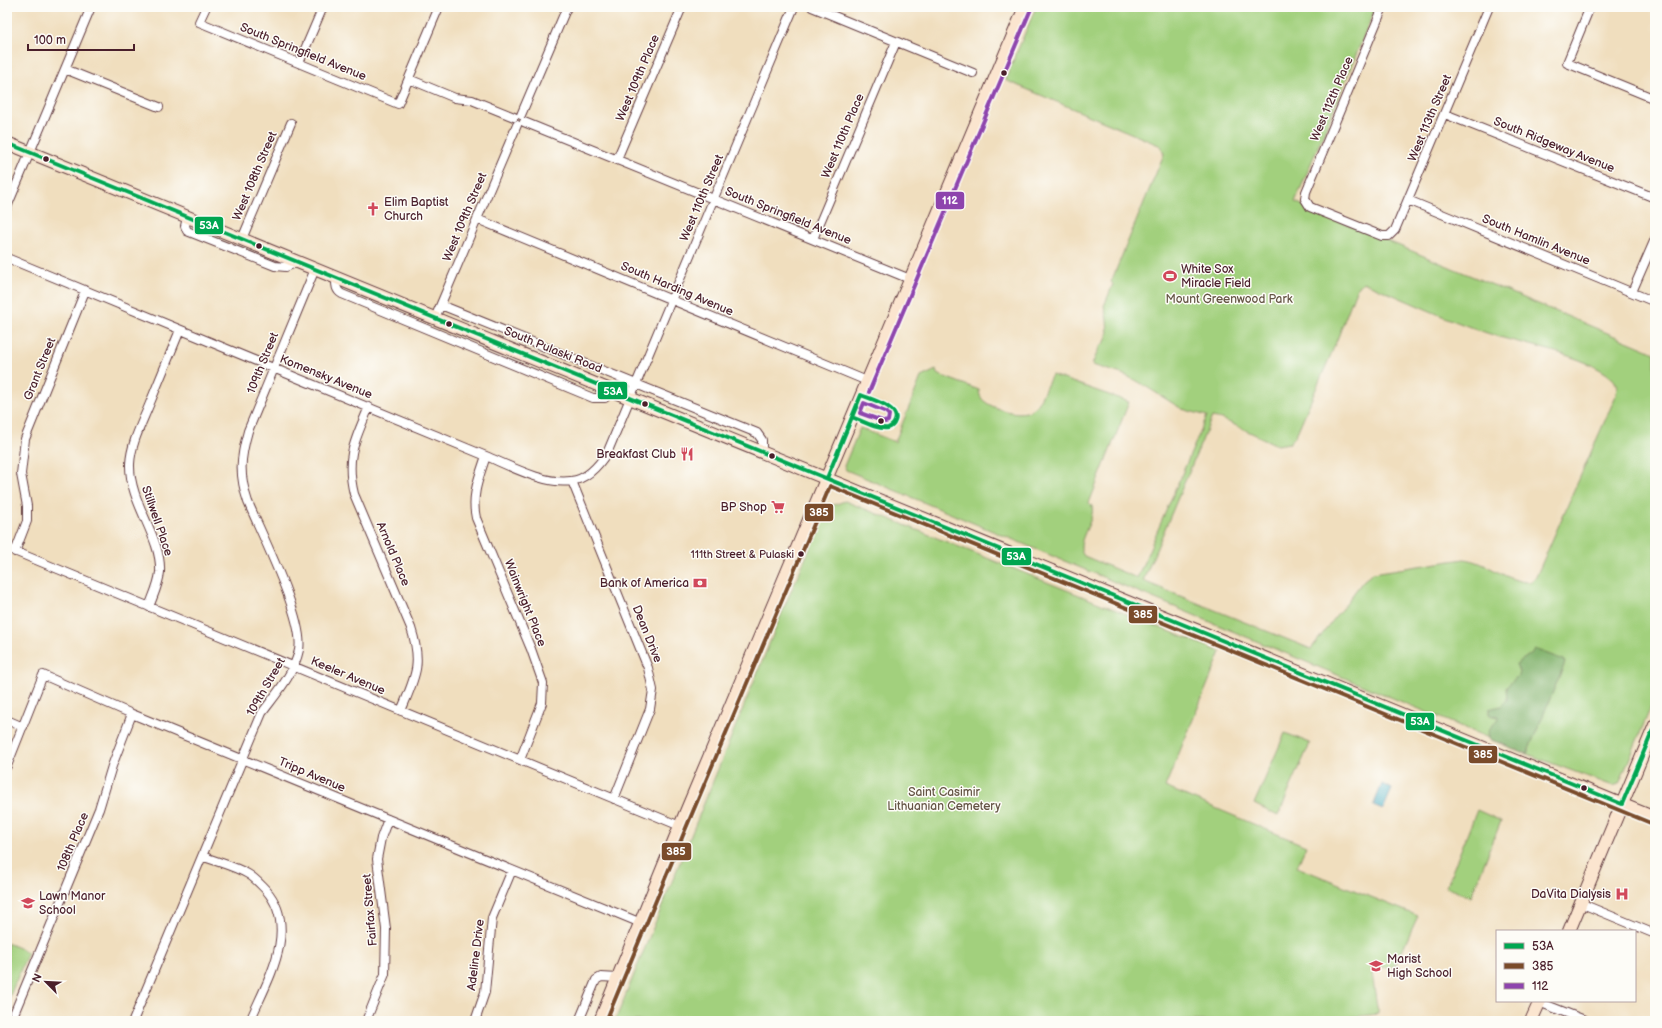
<svg xmlns="http://www.w3.org/2000/svg" width="1662" height="1028" viewBox="0 0 1662 1028" font-family="'Balsamiq Sans',sans-serif">
  <style>
    .green { fill: #a2d07d; stroke: #767854; fill-rule: evenodd }
    .forest { fill: #81b26c; stroke: #66684c }
    .water { fill: #3fa9bf; stroke: #446475 }
    .lines { fill: none; stroke-linecap: round; stroke-linejoin: round }
    .street-casing { stroke: #633c41; stroke-width: 10 }
    .secondary-casing { stroke: #633c41; stroke-width: 14 }
    .street { stroke: #fff; stroke-width: 8 }
    .secondary { stroke: #fbe5cf; stroke-width: 12 }
    .bus-1-casing { stroke: #fdfcf7; stroke-width: 7 }
    .bus-2-casing { stroke: #fdfcf7; stroke-width: 7 }
    .bus-3-casing { stroke: #fdfcf7; stroke-width: 7 }
    .bus-1 { stroke: #00a651; stroke-width: 4 }
    .bus-2 { stroke: #7a4b2a; stroke-width: 4 }
    .bus-3 { stroke: #8e44ad; stroke-width: 4 }
    .bus-dot { fill: #4a1f2b; stroke: #fdfcf7; stroke-width: 1.5 }
    .labels { text-anchor: middle; dominant-baseline: central; stroke-width: 3; stroke-linejoin: round; paint-order: stroke }
    .bus-label { font-size: 11px; fill: #4a1f2b; stroke: #fdfcf7; text-anchor: end }
    .street-label { font-size: 12px; fill: #4a1f2b; stroke: #fdfcf7 }
    .poi-label { font-size: 12px; fill: #4a1f2b; stroke: #fdfcf7; text-anchor: start }
    .park-label { font-size: 12px; fill: #645444; stroke: #fdfcf7 }
    .line-badge { stroke: #fdfcf7; stroke-width: 1.5 }
    .badge-label { font-size: 11px; text-anchor: middle; font-weight: bold; fill: #fff }
  </style>
  <rect width="100%" height="100%" fill="#fdfcf7"/>
  <filter id="ink" filterUnits="userSpaceOnUse"><feTurbulence type="fractalNoise" baseFrequency=".025" numOctaves="2"/><feDisplacementMap in="SourceGraphic" scale="8" xChannelSelector="R" yChannelSelector="G"/><feConvolveMatrix kernelMatrix="1 2 1 2 8 2 1 2 1" color-interpolation-filters="sRGB"/></filter>
  <filter id="wash" filterUnits="userSpaceOnUse"><feTurbulence type="fractalNoise" baseFrequency=".012" numOctaves="4" result="noise"/><feDisplacementMap in="SourceGraphic" scale="16" xChannelSelector="R" yChannelSelector="G"/><feGaussianBlur stdDeviation="0.9" result="paint"/><feColorMatrix in="noise" values="0 0 0 0 0 0 0 0 0 0 0 0 0 0 0 0 0 1.4 0 .05"/><feComposite in="paint" operator="in"/></filter>
  <g filter="url(#wash)">
    <rect width="100%" height="100%" fill="#f0debe"/>
    <path class="green" d="M1036,7H1376L1295,202L1655,353V697L1619,784L1613,786L1527,754L846,470L844,466L860,428L895,442L921,377L936,370L937,374L979,390C979,393 980,396 982,399C991,409 1023,419 1034,408C1040,402 1047,384 1052,375L1129,402L1089,503L1092,506C1096,522 1073,542 1084,556L1137,578L1207,416L1182,409L1137,381L1122,374L1092,365L1099,348L1105,342L1108,334L1107,319L1104,306L1113,284L1111,282L1164,154L1161,146L1005,80ZM1363,282C1404,299 1445,319 1487,333C1521,345 1585,354 1612,378C1619,384 1617,393 1614,400L1536,577L1530,582C1508,583 1487,561 1464,559L1373,573L1363,581L1311,649L1143,581L1212,417L1222,419L1277,445L1290,443L1296,435L1335,345L1356,290Z
      M845,501L1221,652L1165,787L1306,846L1297,867L1418,916L1395,966L1377,968L1371,966L1378,1014L1321,1021H615L788,598L828,507Z
      M1285,733L1310,743L1278,816L1254,804Z
      M1477,810L1501,821L1471,897L1446,887Z
      M7,943L28,952L7,1003Z"/>
    <path class="forest" d="M1534,649L1564,660L1565,663L1527,754L1489,739L1488,732L1498,718L1497,715L1492,716L1489,714V709L1501,706L1507,700L1506,688L1510,683L1518,676L1519,672L1516,664L1531,654Z"/>
    <path class="water" d="M1382,784L1392,789L1383,810L1373,806Z"/>
  </g>
  <g filter="url(#ink)">
    <g class="lines">
      <g class="street-casing">
        <path id="street" d="M206,7L199,22L398,104L439,7
          M812,7L973,73
          M1383,7L1306,192L1305,199L1310,207L1382,236H1389L1395,230L1489,7
          M1590,7L1567,63L1655,99
          M299,63L323,7
          M65,69L159,107
          M409,79L455,98L472,100L514,117
          M1445,114L1655,198
          M521,115L567,7
          M524,122L910,279
          M617,159L682,7
          M1408,200L1655,302
          M7,207L91,7
          M187,217L185,226L187,231L192,233L275,266L286,267L298,262
          M477,219L867,381
          M242,239L291,123
          M813,239L896,42
          M7,258L486,456C510,466 545,485 571,481C588,479 600,464 608,451L794,7
          M336,277C336,284 335,290 342,294L593,398H605L612,390
          M1632,292L1655,239
          M441,305L757,433L762,440V452
          M435,318L517,125
          M369,407C355,440 345,457 354,494L411,628C423,665 415,677 401,711
          M486,456C479,477 471,496 476,518L531,649L543,683L542,703L520,760
          M572,481L648,668L653,690L650,709L614,799
          M7,548L680,826
          M15,552L27,521V506L21,474L25,439L85,291
          M149,607C153,596 159,584 160,572C162,537 129,503 130,464C131,443 142,423 150,403C160,379 170,354 180,330
          M7,720L23,727
          M7,766L43,675L132,714L641,923
          M202,856C217,862 234,866 248,874C255,878 260,884 266,890C300,929 267,981 250,1021
          M1580,903L1655,934
          M1539,1002L1587,1021
          M11,1021L99,809L112,766L132,714
          M133,1021L262,713C276,694 294,674 299,650C305,620 261,533 248,502C239,475 240,459 248,431L315,269
          M366,1021L385,974L386,929L377,859L381,838L388,819
          M475,1021L485,992L492,918L512,870
          M579,1021L596,980L601,977L618,978"/>
      </g>
      <g class="secondary-casing">
        <path id="secondary" d="M7,143L1655,818
          M1569,931L1655,725
          M600,1021L680,826L1025,7
          M1531,1021L1540,1001"/>
      </g>
      <use href="#street" class="street"/>
      <use href="#secondary" class="secondary"/>
      <g class="bus-1-casing">
        <path id="bus-1" d="M7,143L1622,804
          M861,395C870,399 901,407 895,421C894,424 891,427 888,428C878,430 862,421 852,417Z
          M827,478L852,417
          M1622,804L1655,725"/>
      </g>
      <g class="bus-2-casing">
        <path id="bus-2" d="M606,1021L686,828L830,486L1653,824"/>
      </g>
      <g class="bus-3-casing">
        <path id="bus-3" d="M869,392L1031,9
          M864,403L886,412L889,415L888,421L885,422L860,413Z"/>
      </g>
      <use href="#bus-1" class="bus-1"/>
      <use href="#bus-2" class="bus-2"/>
      <use href="#bus-3" class="bus-3"/>
    </g>
  </g>
  <defs>
    <g id="church-bare" transform="scale(1.08)"><path d="M-1.2-6h2.4v3.5h3.3v2.4h-3.3V6h-2.4V-.1h-3.3v-2.4h3.3Z" fill="#d1495b" stroke="#fdfcf7" stroke-width="2.5" paint-order="stroke"/></g>
    <g id="stadium-bare" transform="scale(1.08)"><path d="M0-5a6.5 5 0 1 0 0 10a6.5 5 0 1 0 0-10ZM-3.5-1.8h7v3.6h-7Z" fill="#d1495b" stroke="#fdfcf7" stroke-width="2.5" paint-order="stroke"/></g>
    <g id="restaurant-bare" transform="scale(1.08)"><path d="M-5-6h1v4h1v-4h1v4h1v-4h1v5L-1.5 .5V6h-2V.5L-5-1ZM5-6V6H3V1.5H1.5Q1.5-4 5-6Z" fill="#d1495b" stroke="#fdfcf7" stroke-width="2.5" paint-order="stroke"/></g>
    <g id="supermarket-bare" transform="scale(1.08)"><path d="M-6-5.5h2.5l.6 2H6L4.5 2H-2.5L-4.4-4H-6ZM-1.5 3.2a1.3 1.3 0 1 0 .1 0ZM3 3.2a1.3 1.3 0 1 0 .1 0Z" fill="#d1495b" stroke="#fdfcf7" stroke-width="2.5" paint-order="stroke"/></g>
    <g id="bank-bare" transform="scale(1.08)"><path d="M-6-4H6V4H-6ZM0-2.3a2.3 2.3 0 1 0 0 4.6a2.3 2.3 0 1 0 0-4.6Z" fill="#d1495b" stroke="#fdfcf7" stroke-width="2.5" paint-order="stroke"/></g>
    <g id="hospital-bare" transform="scale(1.08)"><path d="M-5-5h3v3.5h4V-5h3V5h-3V1.5h-4V5h-3Z" fill="#d1495b" stroke="#fdfcf7" stroke-width="2.5" paint-order="stroke"/></g>
    <g id="school-bare" transform="scale(1.08)"><path d="M0-5L7-2L0 1L-7-2ZM-4 1L0 2.5L4 1V4Q0 6-4 4Z" fill="#d1495b" stroke="#fdfcf7" stroke-width="2.5" paint-order="stroke"/></g>
  </defs>
  <g fill-rule="evenodd">
    <use href="#church-bare" x="373" y="209"/>
    <use href="#stadium-bare" x="1170" y="276"/>
    <use href="#restaurant-bare" x="687" y="454"/>
    <use href="#supermarket-bare" x="778" y="507"/>
    <use href="#bank-bare" x="700" y="583"/>
    <use href="#hospital-bare" x="1622" y="894"/>
    <use href="#school-bare" x="28" y="903"/>
    <use href="#school-bare" x="1376" y="966"/>
  </g>
  <g class="bus-dot">
    <circle cx="1004" cy="73" r="3.5"/>
    <circle cx="46" cy="159" r="3.5"/>
    <circle cx="259" cy="246" r="3.5"/>
    <circle cx="449" cy="324" r="3.5"/>
    <circle cx="645" cy="404" r="3.5"/>
    <circle cx="881" cy="421" r="3.5"/>
    <circle cx="772" cy="456" r="3.5"/>
    <circle cx="801" cy="554" r="3.5"/>
    <circle cx="1584" cy="788" r="3.5"/>
  </g>
  <g class="labels">
    <g class="bus-label">
      <text x="794" y="554">111th Street &amp; Pulaski</text>
    </g>
    <g class="street-label">
      <text transform="translate(303 52) rotate(22)">South Springfield Avenue</text>
      <text transform="translate(638 78) rotate(-67)">West 109th Place</text>
      <text transform="translate(1332 99) rotate(-67)">West 112th Place</text>
      <text transform="translate(1430 118) rotate(-67)">West 113th Street</text>
      <text transform="translate(843 136) rotate(-67)">West 110th Place</text>
      <text transform="translate(1554 145) rotate(22)">South Ridgeway Avenue</text>
      <text transform="translate(255 176) rotate(-67)">West 108th Street</text>
      <text transform="translate(702 198) rotate(-67)">West 110th Street</text>
      <text transform="translate(788 216) rotate(22)">South Springfield Avenue</text>
      <text transform="translate(465 217) rotate(-67)">West 109th Street</text>
      <text transform="translate(1536 240) rotate(22)">South Hamlin Avenue</text>
      <text transform="translate(677 289) rotate(23)">South Harding Avenue</text>
      <text transform="translate(553 350) rotate(22)">South Pulaski Road</text>
      <text transform="translate(263 363) rotate(-68)">109th Street</text>
      <text transform="translate(40 369) rotate(-68)">Grant Street</text>
      <text transform="translate(326 377) rotate(22)">Komensky Avenue</text>
      <text transform="translate(157 521) rotate(71)">Stillwell Place</text>
      <text transform="translate(393 554) rotate(67)">Arnold Place</text>
      <text transform="translate(525 603) rotate(68)">Wainwright Place</text>
      <text transform="translate(647 634) rotate(68)">Dean Drive</text>
      <text transform="translate(348 676) rotate(23)">Keeler Avenue</text>
      <text transform="translate(266 687) rotate(-60)">109th Street</text>
      <text transform="translate(312 775) rotate(23)">Tripp Avenue</text>
      <text transform="translate(73 842) rotate(-67)">108th Place</text>
      <text transform="translate(370 910) rotate(-95)">Fairfax Street</text>
      <text transform="translate(476 955) rotate(-83)">Adeline Drive</text>
    </g>
    <g class="poi-label">
      <text x="384" y="202">Elim Baptist<tspan x="384" dy="14">Church</tspan></text>
      <text x="1181" y="269">White Sox<tspan x="1181" dy="14">Miracle Field</tspan></text>
      <text x="676" y="454" text-anchor="end">Breakfast Club</text>
      <text x="767" y="507" text-anchor="end">BP Shop</text>
      <text x="689" y="583" text-anchor="end">Bank of America</text>
      <text x="1611" y="894" text-anchor="end">DaVita Dialysis</text>
      <text x="39" y="896">Lawn Manor<tspan x="39" dy="14">School</tspan></text>
      <text x="1387" y="959">Marist<tspan x="1387" dy="14">High School</tspan></text>
    </g>
    <g class="park-label">
      <text x="1229" y="299">Mount Greenwood Park</text>
      <text x="944" y="792">Saint Casimir<tspan x="944" dy="14">Lithuanian Cemetery</tspan></text>
    </g>
  </g>
  <g class="line-badge">
    <rect x="935" y="191" width="30" height="19" rx="4" fill="#8e44ad"/>
    <rect x="194" y="216" width="30" height="19" rx="4" fill="#00a651"/>
    <rect x="597" y="381" width="31" height="19" rx="4" fill="#00a651"/>
    <rect x="804" y="503" width="30" height="19" rx="4" fill="#7a4b2a"/>
    <rect x="1001" y="547" width="31" height="19" rx="4" fill="#00a651"/>
    <rect x="1128" y="605" width="30" height="19" rx="4" fill="#7a4b2a"/>
    <rect x="1405" y="712" width="30" height="19" rx="4" fill="#00a651"/>
    <rect x="1468" y="745" width="30" height="19" rx="4" fill="#7a4b2a"/>
    <rect x="661" y="842" width="31" height="19" rx="4" fill="#7a4b2a"/>
  </g>
  <g class="badge-label">
    <text x="950" y="204">112</text>
    <text x="209" y="229">53A</text>
    <text x="613" y="395">53A</text>
    <text x="819" y="516">385</text>
    <text x="1016" y="560">53A</text>
    <text x="1143" y="618">385</text>
    <text x="1420" y="725">53A</text>
    <text x="1483" y="758">385</text>
    <text x="676" y="855">385</text>
  </g>
  <rect width="1662" height="1028" fill="none" stroke="#fdfcf7" stroke-width="24"/>
  <rect x="1496" y="930" width="140" height="72" fill="#fdfcf7" stroke="#b5a4a5"/>
  <rect x="1504" y="943" width="20" height="6" fill="#00a651" stroke="#b5a4a5"/>
  <text x="1532" y="950" font-size="12" fill="#4a1f2b">53A</text>
  <rect x="1504" y="963" width="20" height="6" fill="#7a4b2a" stroke="#b5a4a5"/>
  <text x="1532" y="970" font-size="12" fill="#4a1f2b">385</text>
  <rect x="1504" y="983" width="20" height="6" fill="#8e44ad" stroke="#b5a4a5"/>
  <text x="1532" y="990" font-size="12" fill="#4a1f2b">112</text>
  <g transform="translate(46 982) rotate(294)" stroke="#fdfcf7" stroke-width="3" paint-order="stroke">
  <path d="M0-3L7 15L0 10L-7 15Z" fill="#4a1f2b"/>
  <text y="-6" font-size="11" font-weight="bold" text-anchor="middle" fill="#4a1f2b">N</text>
  </g>
  <path d="M28 44v6h106v-6" fill="none" stroke="#4a1f2b" stroke-width="2"/>
  <text x="34" y="44" font-size="12" fill="#4a1f2b" stroke="#fdfcf7" stroke-width="3" paint-order="stroke">100 m</text>
</svg>
